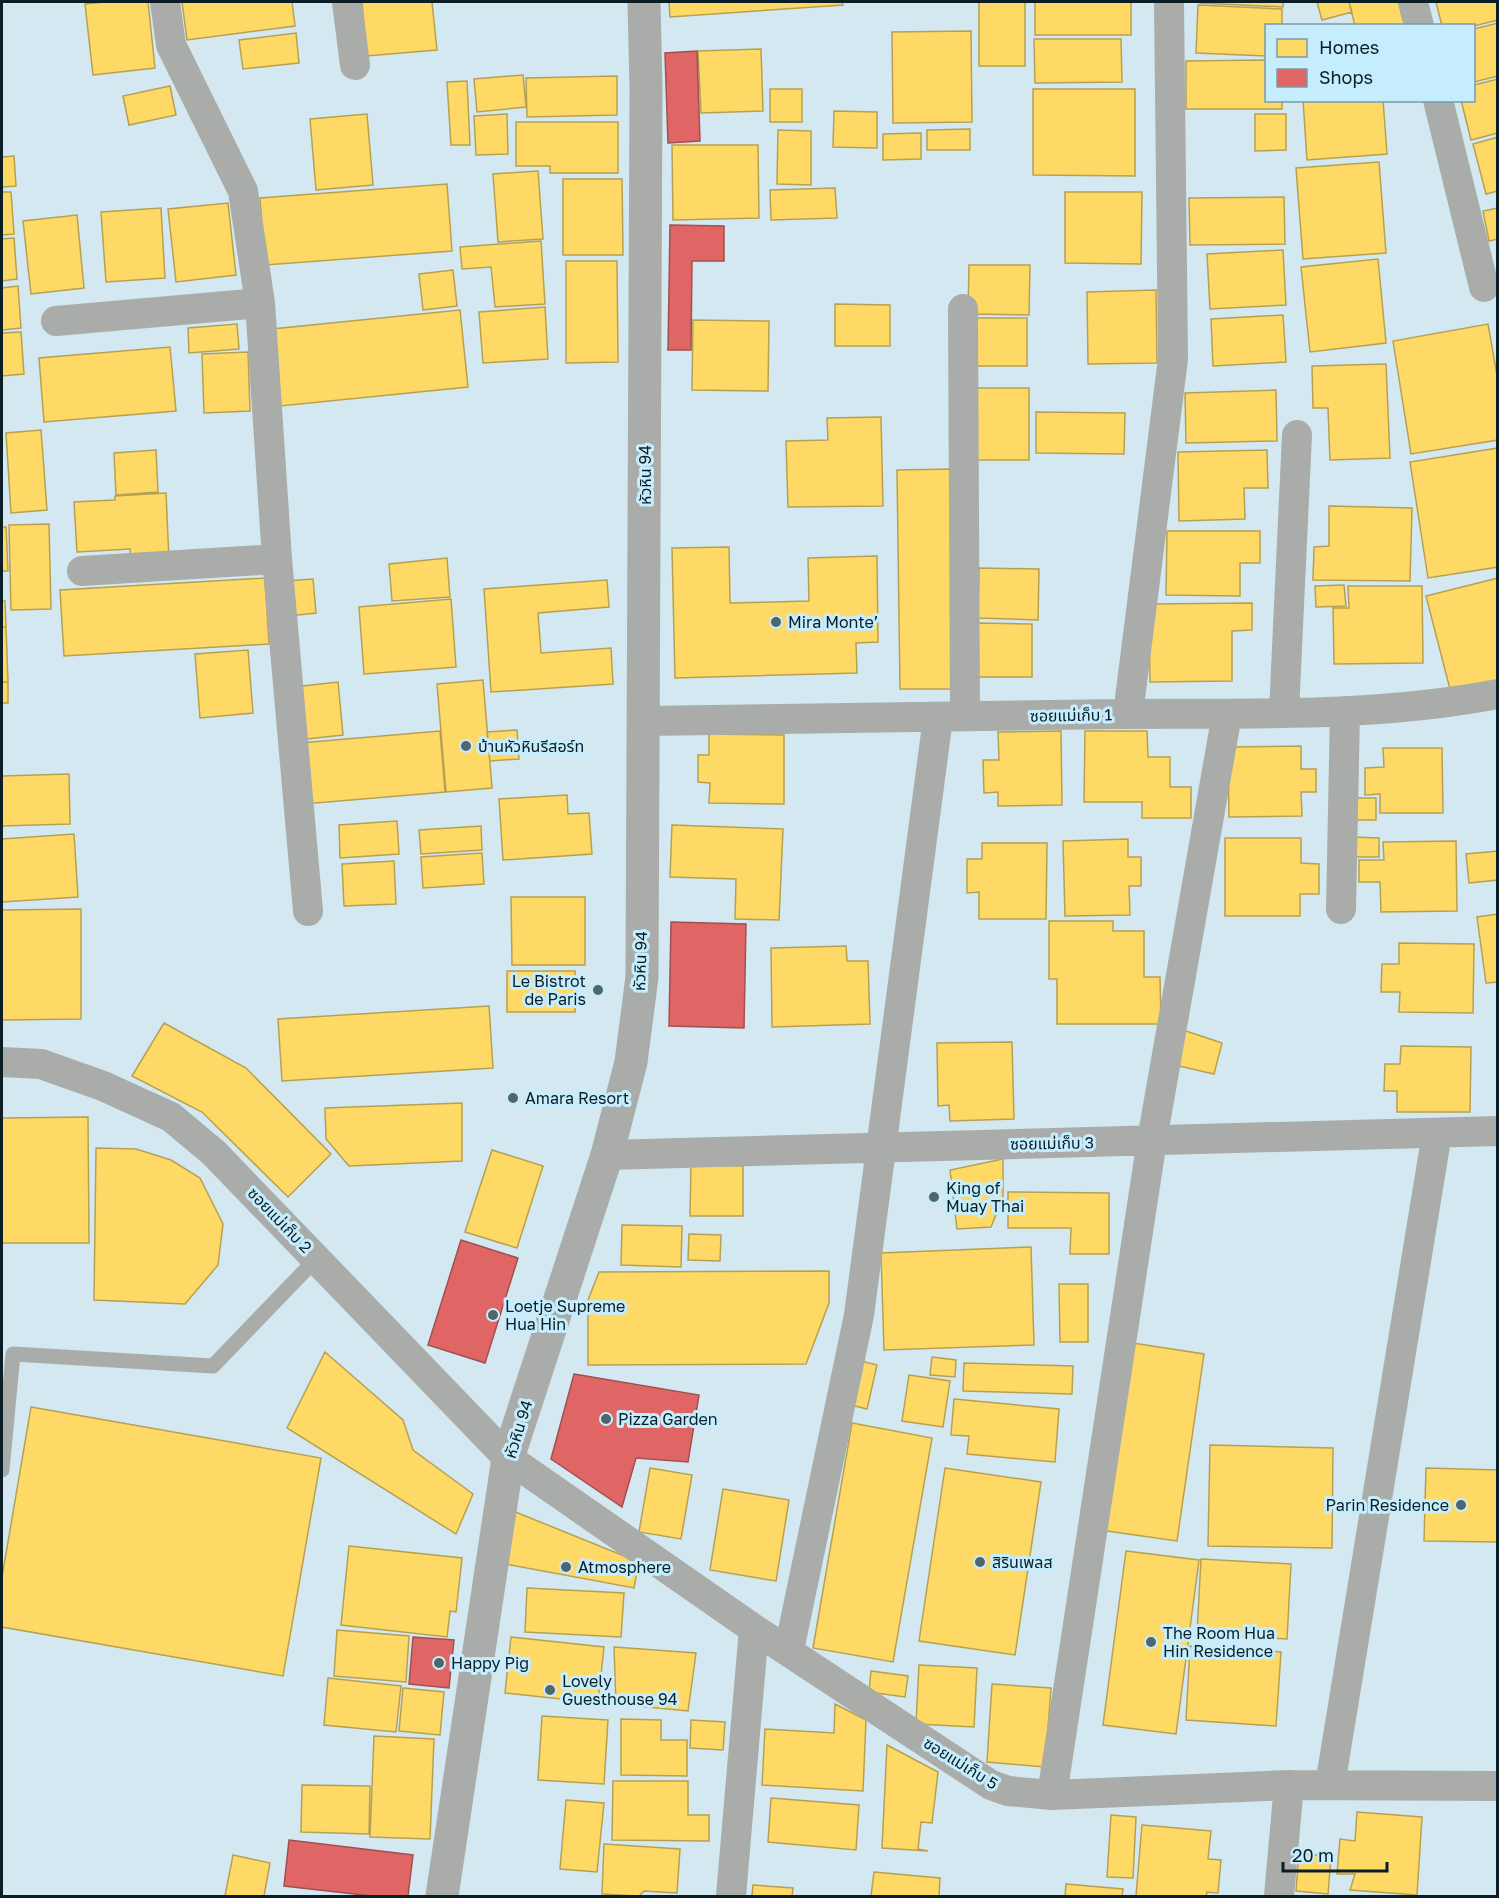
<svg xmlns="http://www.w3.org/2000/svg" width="1499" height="1898" viewBox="0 0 1499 1898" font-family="'Golos Text','Noto Sans Thai',sans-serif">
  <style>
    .homes { fill: #ffd966; stroke: #b6a152; stroke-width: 1.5 }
    .shops { fill: #e06666; stroke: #a05052; stroke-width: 1.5 }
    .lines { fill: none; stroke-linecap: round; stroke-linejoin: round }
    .service { stroke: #aaaca9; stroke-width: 15 }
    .minor { stroke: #aaaca9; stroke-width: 30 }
    .tertiary { stroke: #aaaca9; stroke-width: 33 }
    .poi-dot { fill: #51656c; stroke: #c6edfd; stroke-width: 2 }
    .labels { text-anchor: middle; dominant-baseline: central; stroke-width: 6; stroke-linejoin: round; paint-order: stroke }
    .street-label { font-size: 16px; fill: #0b1e25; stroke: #c6edfd }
    .poi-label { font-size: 16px; fill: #0b1e25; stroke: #c6edfd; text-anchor: start }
  </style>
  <rect width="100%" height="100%" fill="#d3e8f0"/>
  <path class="homes" d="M105,2H148L155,68L93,75L85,4Z
    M182,2H292L295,26L187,40Z
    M362,2H432L437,50L366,56Z
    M669,2H842L843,5L670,17Z
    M979,2H1025V66H979Z
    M1035,2H1131V35H1035Z
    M1200,2H1283V7L1200,3Z
    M1317,2H1349L1352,12L1322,20Z
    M1349,2H1399L1405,26H1355Z
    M1436,2H1498V20L1474,26H1442Z
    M1198,5L1282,9V26H1266V56L1196,53Z
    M1498,23V76L1474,82V29Z
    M971,31L972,122L893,123L892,32Z
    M296,33L299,63L243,69L239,40Z
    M1034,39H1121L1122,82L1035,83Z
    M761,49L763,111L701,113L698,51Z
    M1266,60V100H1282V109H1186V61Z
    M523,75L526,107L477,112L474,79Z
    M617,76V115L527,117L526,78Z
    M1498,79V133L1471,140L1461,100H1474V85Z
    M467,81L470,145H451L447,82Z
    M170,86L176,115L129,125L123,96Z
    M770,89H802V122H770Z
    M1033,89H1135V176L1033,175Z
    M1303,100H1383L1387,154L1307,160Z
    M834,111L877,112V148L833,147Z
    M367,114L373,185L316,190L310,119Z
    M507,114L508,154L476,155L474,116Z
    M1255,114H1286V150L1255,151Z
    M516,122H618V173H550V166H516Z
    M970,129V150H927V130Z
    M778,130L811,131V185L777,184Z
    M921,133V159L883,160V134Z
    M1498,137V191L1486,194L1473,144Z
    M672,145H758L759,218L673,220Z
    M14,156L16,186L2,187V157Z
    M1379,162L1386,253L1303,259L1296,168Z
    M538,171L543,239L498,242L493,174Z
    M563,179H622L623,255H563Z
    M447,184L452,251L265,265L260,198Z
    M835,188L837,218L771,220L770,190Z
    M2,192H11L14,234L2,235Z
    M1065,192H1142L1141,264L1065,263Z
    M1284,197L1285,244L1190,245L1189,198Z
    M228,203L236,275L176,282L168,209Z
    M161,208L165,278L106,282L101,212Z
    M1498,208V239L1489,241L1483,211Z
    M77,215L84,288L31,294L23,221Z
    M14,238L17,279L2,281V239Z
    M541,241L545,304L495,307L491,267L462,269L460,247Z
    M1283,250L1286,305L1210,309L1207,254Z
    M1378,259L1386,343L1310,352L1301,267Z
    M566,261H617L618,362L566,363Z
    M969,265H1030L1029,315L968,314Z
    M453,270L457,306L423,310L419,274Z
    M18,286L21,328L2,330V288Z
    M1156,290L1157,363L1088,364L1087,292Z
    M835,304L890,305V346H835Z
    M545,307L548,359L483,363L479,312Z
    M460,310L468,387L280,406L272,329Z
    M1283,315L1286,362L1213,366L1211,319Z
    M976,318H1027V366H975Z
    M693,320L769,321L768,391L692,390Z
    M237,324L239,349L189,353L188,328Z
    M1488,324L1498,381V440L1411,454L1393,341Z
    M21,332L24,374L2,376V333Z
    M170,347L176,411L44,422L39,358Z
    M248,352L250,411L204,413L202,354Z
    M1386,364L1390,458L1330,460L1328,408H1313L1312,366Z
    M976,388H1029V460H975Z
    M1276,390L1277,441L1186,443L1185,393Z
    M1036,412L1125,413L1124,454L1036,453Z
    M881,417L883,506L788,507L786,441L828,440L827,418Z
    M41,430L47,510L11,513L6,433Z
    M1498,448V567L1428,578L1410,462Z
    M156,450L158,492L116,495L114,453Z
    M1267,450L1268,488H1244L1245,519L1179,521L1178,452Z
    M952,469L955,689H900L897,470Z
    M166,493L169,560L131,562L130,549L77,552L74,502L115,500V496Z
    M1329,506L1412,508L1410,581L1313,580L1314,547L1329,546Z
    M49,524L51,609L11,610L9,525Z
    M2,527H6L8,571H2Z
    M1167,531H1260V563H1240V596L1166,595Z
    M729,547L730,603L809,601L808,558L877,556L878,642L856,643L857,673L675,678L672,548Z
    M447,558L450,597L392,601L389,564Z
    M979,568L1039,569L1038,620L978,618Z
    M265,578L269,644L64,656L60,590Z
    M1498,578V680L1451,693L1426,596Z
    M313,579L316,613L288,616L285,581Z
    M607,580L609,607L538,613L541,653L611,648L613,684L491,692L484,589Z
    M1344,585L1346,606L1316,607L1315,586Z
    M1348,586H1422L1423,663L1334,664L1333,608H1349Z
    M451,599L456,667L364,674L359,607Z
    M2,601H5L6,627H2Z
    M1252,603V630L1232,631V681L1150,682L1149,604Z
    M978,623L1032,624V677H978Z
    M2,627H6L8,682H2Z
    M248,650L253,713L200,718L195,654Z
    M483,680L492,788L446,792L437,684Z
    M2,682H8V703H2Z
    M338,682L343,735L298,740L294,687Z
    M517,730L519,759L490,761L487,732Z
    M440,731L445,792L304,804L300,743Z
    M1061,731L1062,805L998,806V792L984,793L983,760H999L998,732Z
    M1085,731H1147L1148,757H1170V787H1191V818H1142V802H1084Z
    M709,734L784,735V804L709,803L710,783L698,782V755H709Z
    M1301,746V769H1316V792H1301L1302,816L1229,817L1228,747Z
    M1383,748H1442L1443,813H1380V794L1365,795V768L1384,767Z
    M69,774L70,824L2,826V776Z
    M567,795L568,814L589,813L592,854L503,860L499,799Z
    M1352,798H1376V820H1352Z
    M397,821L399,854L340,858L339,825Z
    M672,825L783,829L779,920L735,919L736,879L670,877Z
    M481,826L482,850L421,854L419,830Z
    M74,834L78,897L2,902V839Z
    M1353,837L1379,838V857H1353Z
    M1225,838H1301V863L1319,864V894H1300V916H1225Z
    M1128,839V857H1141V886H1129L1130,915L1065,916L1063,841Z
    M1456,841L1457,911L1381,912L1380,882H1359V860H1384L1383,842Z
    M982,843H1047L1046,919H979V892L967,893V859H982Z
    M1498,851V880L1469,883L1466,854Z
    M482,853L484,884L423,888L421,857Z
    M394,861L396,904L344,906L342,864Z
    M511,897H585V965H512Z
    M81,909V1019L2,1020V910Z
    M1498,914V982L1486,983L1477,917Z
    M1049,921H1113V931H1144V977H1160L1161,1024H1057V979H1049Z
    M1399,943L1474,944L1473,1013L1399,1012L1400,992H1381L1382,964H1399Z
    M846,946L847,961H868L870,1024L772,1027L771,948Z
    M507,971H575V1012H507Z
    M489,1006L493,1068L282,1081L278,1019Z
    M164,1023L246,1068L331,1154L288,1197L202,1112L132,1076Z
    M1183,1030L1222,1043L1214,1074L1179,1066Z
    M1012,1042L1014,1119L950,1121L949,1105L938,1106L937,1043Z
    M1401,1046L1471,1047L1470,1112H1397V1091H1384L1385,1064H1400Z
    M462,1103V1161L349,1166L326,1139L325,1108Z
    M88,1117L89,1243H2V1118Z
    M96,1148L136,1149L171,1160L200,1178L223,1224L218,1265L185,1304L94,1300Z
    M492,1150L543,1166L517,1248L465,1232Z
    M1003,1159V1197L991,1227L957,1229L950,1170Z
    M691,1165L743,1166V1216H690Z
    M1008,1192L1109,1193V1254H1070L1071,1228H1008Z
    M622,1225L682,1226L681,1267L621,1265Z
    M689,1234L721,1235L720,1261L688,1260Z
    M1031,1247L1034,1345L884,1350L881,1253Z
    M829,1271V1303L806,1364L588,1365V1300L599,1272Z
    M1059,1284H1088V1342H1060Z
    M1113,1340L1204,1354L1177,1541L1086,1528Z
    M325,1352L403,1420L413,1450L473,1494L456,1534L287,1428Z
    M932,1357L956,1360L955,1377L930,1375Z
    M861,1361L877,1365L867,1409L851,1405Z
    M964,1363L1073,1366L1072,1394L963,1391Z
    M909,1375L950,1381L943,1427L902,1421Z
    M954,1399L1059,1409L1055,1462L967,1454L969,1436L951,1435Z
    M31,1407L321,1458L283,1676L2,1627V1577Z
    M852,1423L932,1438L893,1662L813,1648Z
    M1210,1445L1333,1448L1332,1548L1208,1546Z
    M650,1468L692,1475L681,1539L639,1532Z
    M945,1468L1041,1482L1015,1655L919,1641Z
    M1426,1468L1498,1470V1542L1424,1541Z
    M723,1489L789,1500L776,1581L710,1570Z
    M513,1511L639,1562L634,1588L505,1564Z
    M349,1546L462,1558L456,1612L450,1611L447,1637L341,1625Z
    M1126,1551L1199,1560L1176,1734L1103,1725Z
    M1201,1559L1291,1564L1287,1639L1197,1634Z
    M527,1588L624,1593L621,1637L525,1632Z
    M337,1630L409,1636L406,1682L334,1676Z
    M511,1637L604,1647L598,1703L505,1693Z
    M1190,1646L1281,1652L1276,1726L1186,1720Z
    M614,1647L696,1653L688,1711L616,1704Z
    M919,1665L977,1668L974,1727L916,1724Z
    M871,1671L908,1676L905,1697L869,1692Z
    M328,1678L401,1686L396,1732L324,1725Z
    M992,1684L1051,1688L1045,1767L987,1762Z
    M403,1688L444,1692L440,1735L399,1731Z
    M835,1704L866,1720L863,1791L762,1785L765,1729L834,1733Z
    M542,1716L608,1720L604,1784L538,1780Z
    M621,1719L661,1720V1740H687V1776L621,1775Z
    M691,1720L725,1722L723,1750L690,1748Z
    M374,1736L434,1739L430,1839L370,1837Z
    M887,1745L938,1772L932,1823L921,1822L918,1849L928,1851L882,1848Z
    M613,1781H688V1815H709V1841L612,1840Z
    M302,1785L370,1786L369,1834L301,1832Z
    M771,1798L859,1805L856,1850L768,1842Z
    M566,1800L604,1803L597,1872L560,1869Z
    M1357,1812L1422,1817L1417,1895L1350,1890L1355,1874H1337L1340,1839L1355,1841Z
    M1111,1815L1136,1817L1133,1878L1107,1877Z
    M1142,1825L1211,1831L1208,1859L1221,1860L1218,1893L1207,1892L1206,1896H1136Z
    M604,1844L680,1849L677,1893L644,1891L639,1896L602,1894Z
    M1299,1853L1331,1857L1328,1894L1296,1891Z
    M233,1855L270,1863L264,1896H225Z
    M874,1872L940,1878L939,1896H871Z
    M1066,1884L1123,1889L1122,1896H1065Z
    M753,1885L793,1888L792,1896H752Z"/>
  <path class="shops" d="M697,51L700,141L668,143L665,53Z
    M670,225L724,226V261H692L691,350H668Z
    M671,922L746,924L744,1028L669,1026Z
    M461,1240L518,1258L485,1363L428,1345Z
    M574,1374L699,1395L688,1462L636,1458L622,1507L551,1459Z
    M413,1637L454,1640L449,1688L409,1684Z
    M289,1840L413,1855L408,1896H372L284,1886Z"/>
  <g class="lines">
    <path class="service" d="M2,1470L13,1354L213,1366L317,1258"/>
    <path class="minor" d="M165,2L171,45L243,191L260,303L277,559L308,911
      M347,2L355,65
      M1413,2L1419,26
      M1438,100L1484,287
      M963,309L965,716
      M56,321L260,303
      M82,571L277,559
      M1284,712L1297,435
      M1128,714L1173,359L1169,2
      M644,721C802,719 960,716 1119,714C1245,713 1373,718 1498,694
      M1341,909L1345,711
      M2,1062L41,1064L103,1086L171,1117L214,1153L508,1458L754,1629L991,1785L1008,1791L1052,1795L1289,1785L1498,1786
      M607,1155L1498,1131
      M789,1650L859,1315L938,718
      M1330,1785L1437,1133
      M1052,1795L1152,1140L1227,714
      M731,1896L754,1629
      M1279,1896L1289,1785"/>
    <path class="tertiary" d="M442,1896L508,1458L607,1155L631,1062L642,977L646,88L644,2"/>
  </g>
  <g class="poi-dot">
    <circle cx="776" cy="622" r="6"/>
    <circle cx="466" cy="746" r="6"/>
    <circle cx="598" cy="990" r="6"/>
    <circle cx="513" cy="1098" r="6"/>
    <circle cx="934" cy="1197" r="6"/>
    <circle cx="493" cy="1315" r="6"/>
    <circle cx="606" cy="1419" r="6"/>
    <circle cx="1461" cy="1505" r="6"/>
    <circle cx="980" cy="1562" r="6"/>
    <circle cx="566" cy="1567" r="6"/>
    <circle cx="1151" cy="1642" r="6"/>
    <circle cx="439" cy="1663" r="6"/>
    <circle cx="550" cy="1690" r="6"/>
  </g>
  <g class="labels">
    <g class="street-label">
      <text transform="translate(645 475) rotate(-90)">หัวหิน 94</text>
      <text transform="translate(1071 715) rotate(-1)">ซอยแม่เก็บ 1</text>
      <text transform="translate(640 961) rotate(-88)">หัวหิน 94</text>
      <text transform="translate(1052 1143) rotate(-1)">ซอยแม่เก็บ 3</text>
      <text transform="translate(280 1220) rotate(46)">ซอยแม่เก็บ 2</text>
      <text transform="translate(518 1429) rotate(-73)">หัวหิน 94</text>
      <text transform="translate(961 1763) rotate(32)">ซอยแม่เก็บ 5</text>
    </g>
    <g class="poi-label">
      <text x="788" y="622">Mira Monte’</text>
      <text x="478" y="746">บ้านหัวหินรีสอร์ท</text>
      <text x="586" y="981" text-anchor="end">Le Bistrot<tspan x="586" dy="18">de Paris</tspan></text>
      <text x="525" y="1098">Amara Resort</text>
      <text x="946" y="1188">King of<tspan x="946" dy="18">Muay Thai</tspan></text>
      <text x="505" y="1306">Loetje Supreme<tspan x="505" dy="18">Hua Hin</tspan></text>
      <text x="618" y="1419">Pizza Garden</text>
      <text x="1449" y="1505" text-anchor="end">Parin Residence</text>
      <text x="992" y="1562">สิรินเพลส</text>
      <text x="578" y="1567">Atmosphere</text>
      <text x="1163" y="1633">The Room Hua<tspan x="1163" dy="18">Hin Residence</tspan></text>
      <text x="451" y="1663">Happy Pig</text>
      <text x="562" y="1681">Lovely<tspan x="562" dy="18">Guesthouse 94</tspan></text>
    </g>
  </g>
  <rect width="1499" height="1898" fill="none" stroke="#0b1e25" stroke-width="6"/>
  <rect x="1265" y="24" width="210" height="78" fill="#c6edfd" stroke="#7b9aa7" stroke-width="1.5"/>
  <rect x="1277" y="39" width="30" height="18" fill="#ffd966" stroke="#7b9aa7" stroke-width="1.5"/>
  <text x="1319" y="54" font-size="18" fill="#0b1e25">Homes</text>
  <rect x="1277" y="69" width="30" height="18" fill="#e06666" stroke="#7b9aa7" stroke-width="1.5"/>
  <text x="1319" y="84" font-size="18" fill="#0b1e25">Shops</text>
  <path d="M1283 1862v9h104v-9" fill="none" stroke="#0b1e25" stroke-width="3"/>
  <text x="1292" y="1862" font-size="18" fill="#0b1e25" stroke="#c6edfd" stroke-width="4.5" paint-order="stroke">20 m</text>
</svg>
